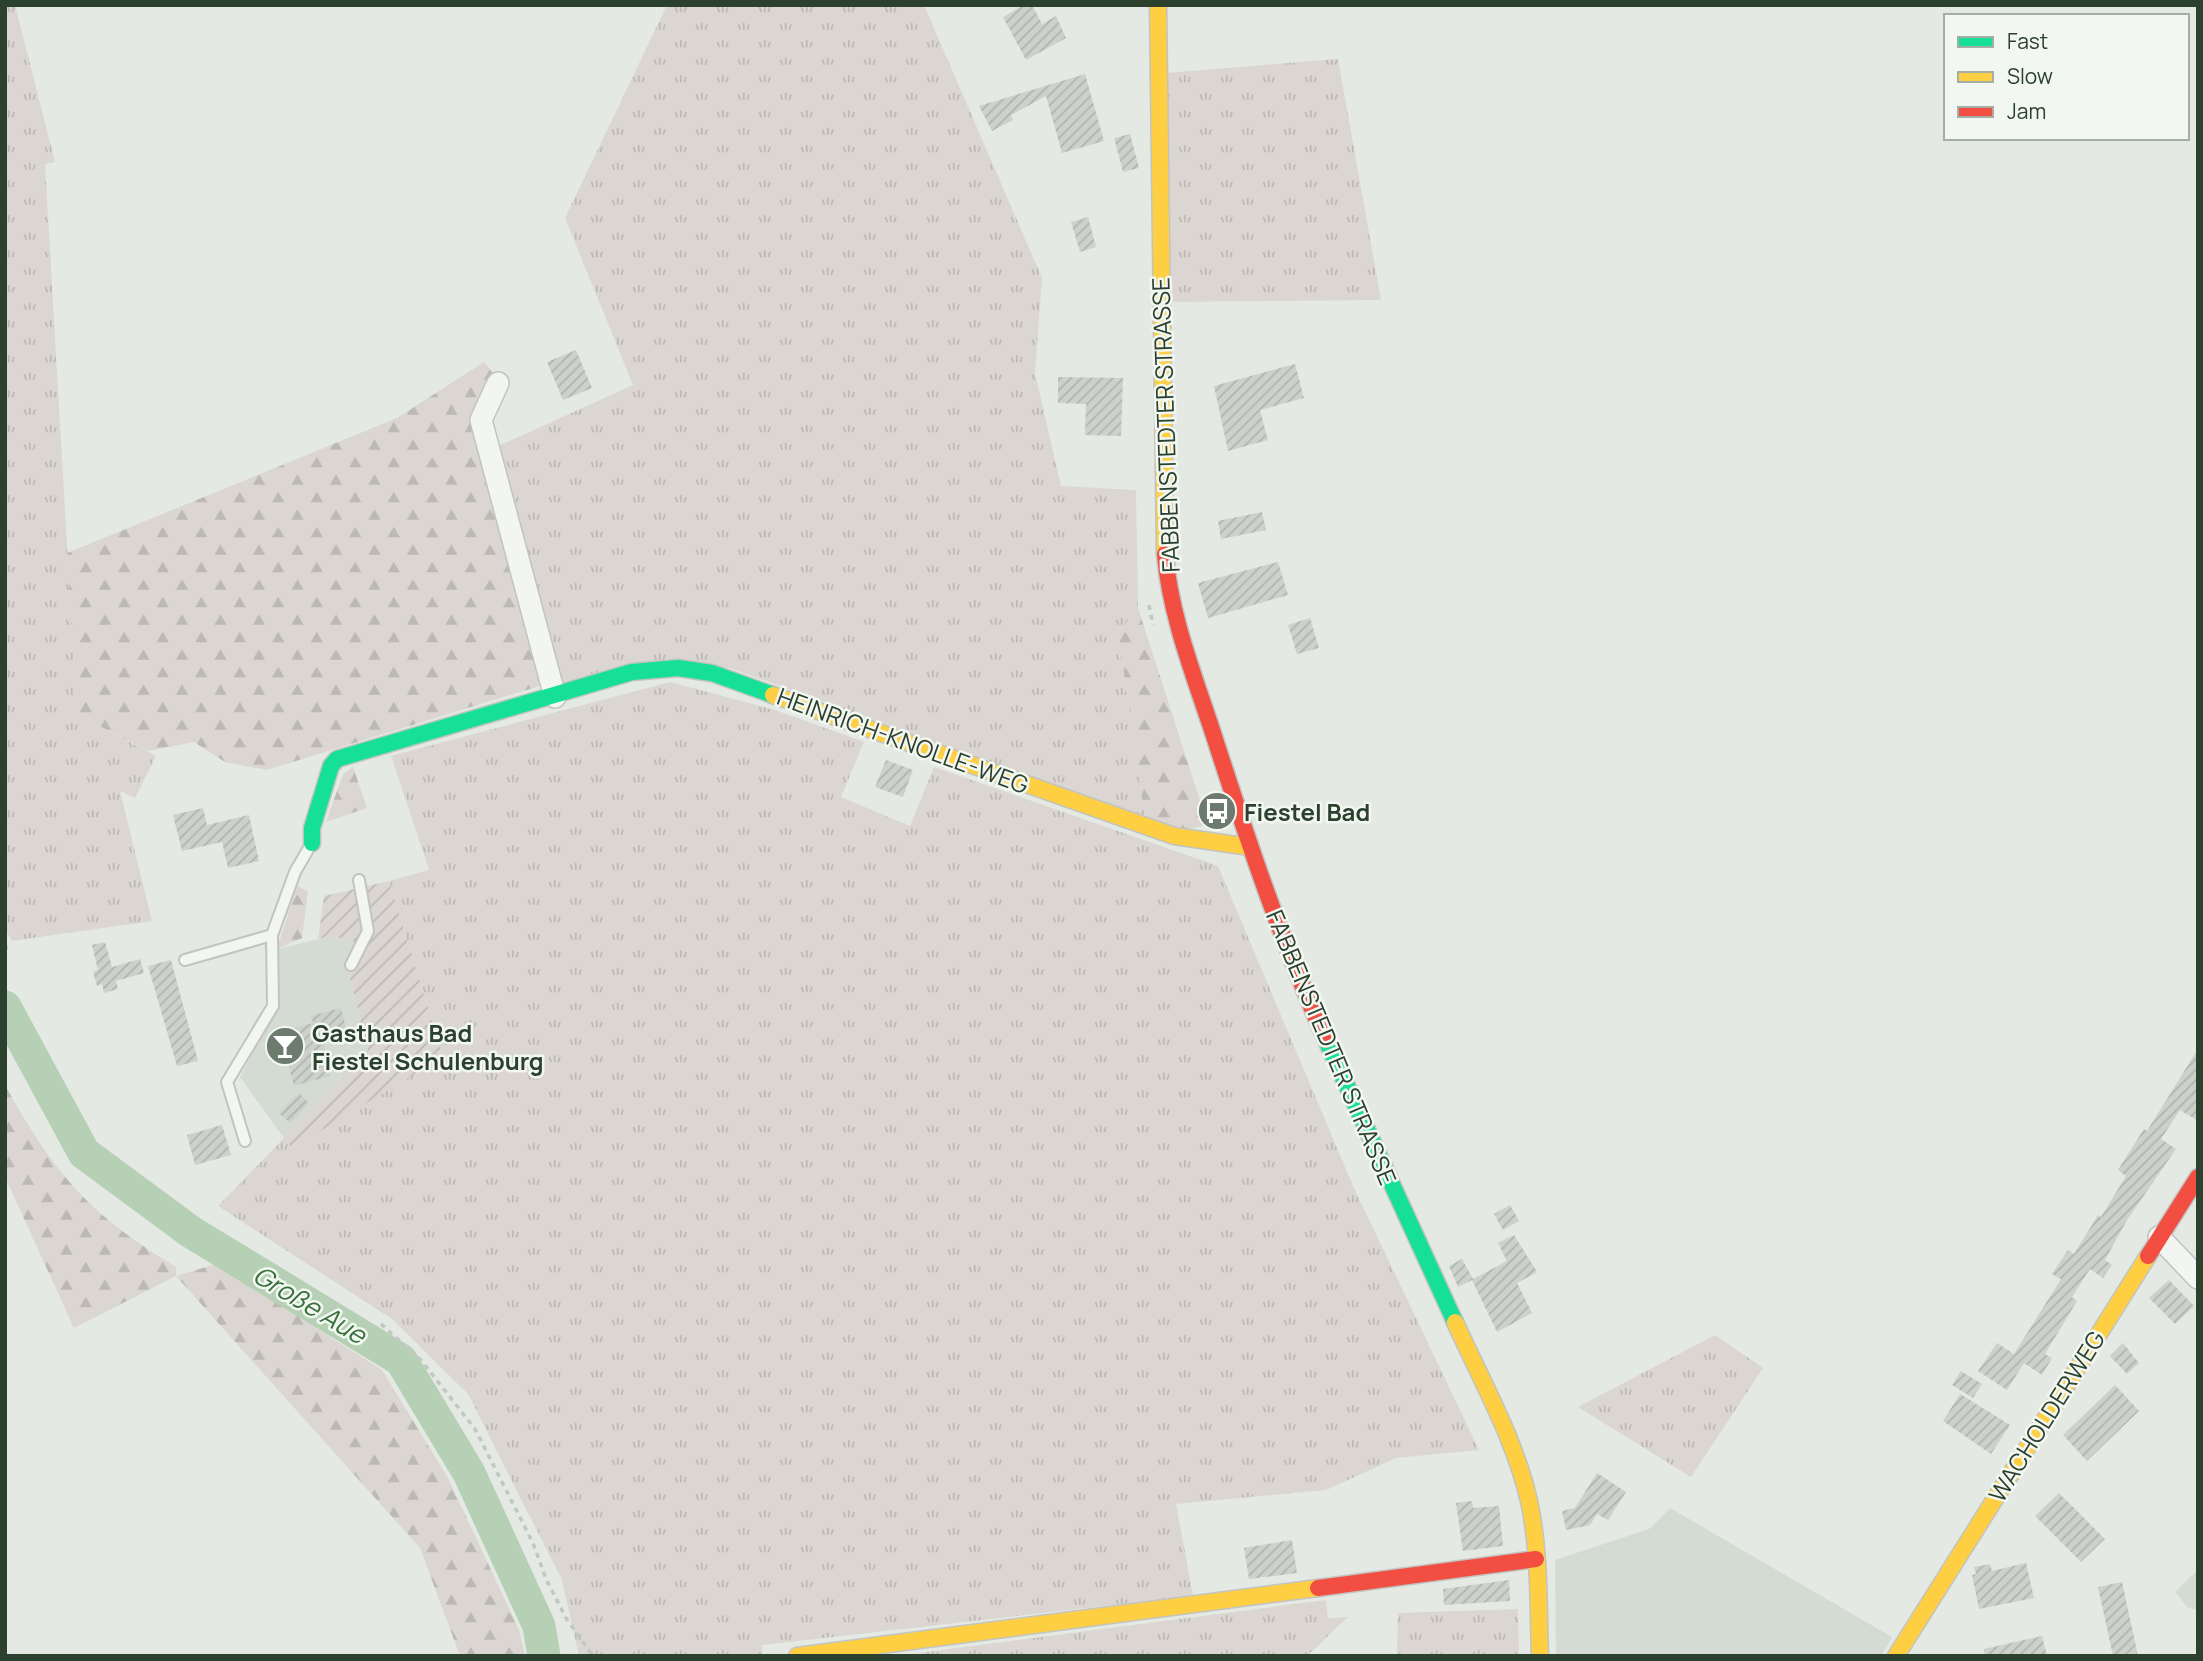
<svg xmlns="http://www.w3.org/2000/svg" width="2203" height="1661" viewBox="0 0 2203 1661" font-family="Manrope,sans-serif">
  <style>
    .built { fill: #d3dbd3 }
    .grass { fill: url(#grass-tufts) }
    .forest { fill: url(#forest-firs) }
    .garden { fill: url(#garden-furrows) }
    .lines { fill: none; stroke-linecap: round; stroke-linejoin: round }
    .river { stroke: #b6d0b5; stroke-width: 33 }
    .building { fill: url(#building-hatch) }
    .lane-casing { stroke: #c1c4c1; stroke-width: 14 }
    .street-casing { stroke: #c1c4c1; stroke-width: 24 }
    .fast-casing { stroke: #c1c4c1; stroke-width: 19 }
    .slow-casing { stroke: #c1c4c1; stroke-width: 19 }
    .jam-casing { stroke: #c1c4c1; stroke-width: 19 }
    .path { stroke: #c3c7c4; stroke-width: 3.5; stroke-dasharray: 5 5; stroke-linecap: butt }
    .lane { stroke: #f3f5f3; stroke-width: 10 }
    .street { stroke: #f3f5f3; stroke-width: 21 }
    .fast { stroke: #16e098; stroke-width: 16 }
    .slow { stroke: #ffcf43; stroke-width: 16 }
    .jam { stroke: #f24e42; stroke-width: 16 }
    .labels { text-anchor: middle; dominant-baseline: central; stroke-width: 5; stroke-linejoin: round; paint-order: stroke }
    .street-label { font-size: 24px; fill: #2c402e; stroke: #f2f7f2 }
    .poi-label { font-size: 24px; font-weight: bold; fill: #2c402e; stroke: #f2f7f2; text-anchor: start }
    .water-label { font-size: 26px; font-style: italic; fill: #39713a; stroke: #f2f7f2 }
  </style>
  <defs>
    <pattern id="grass-tufts" width="24" height="20" patternUnits="userSpaceOnUse" patternTransform="scale(1.75)"><rect width="24" height="20" fill="#dbd6d2"/><path d="M3 7l-1-3M5 7V3M7 7l1-3M15 17l-1-3M17 17v-4M19 17l1-3" fill="none" stroke="#bcb9b5"/></pattern>
    <pattern id="forest-firs" width="22" height="20" patternUnits="userSpaceOnUse" patternTransform="scale(1.75)"><rect width="22" height="20" fill="#dbd6d2"/><path d="M5 1l3.5 6h-7zM16 11l3.5 6h-7z" fill="#bcb9b5"/></pattern>
    <pattern id="garden-furrows" width="10" height="10" patternUnits="userSpaceOnUse" patternTransform="scale(1.75)"><rect width="10" height="10" fill="#dbd6d2"/><path d="M-1 1l2-2M0 10L10 0M9 11l2-2" fill="none" stroke="#bcb9b5"/></pattern>
    <pattern id="building-hatch" width="6" height="6" patternUnits="userSpaceOnUse" patternTransform="scale(1.75)"><rect width="6" height="6" fill="#ccd1cc"/><path d="M-1 1l2-2M0 6l6-6M5 7l2-2" fill="none" stroke="#afb4b0"/></pattern>
  </defs>
  <rect width="100%" height="100%" fill="#e4e9e4"/>
  <path class="built" d="M331,936L359,943L346,963L368,1050L284,1138L240,1077L279,1004L277,949Z
    M1670,1508L1892,1637L1881,1656H1556L1555,1560L1649,1529Z
    M2198,1570V1610L2188,1608L2175,1592Z"/>
  <path class="grass" d="M5,5H15L55,162L45,164L75,683L72,685L82,717L156,756L135,798L120,791L152,921L12,941L5,929Z
    M667,5H924L1042,278L1035,373L1061,486L1136,490L1138,608L1118,633L1145,818L730,668L558,684L494,448L633,385L565,218Z
    M1338,59L1381,300L1168,302L1166,73Z
    M670,682L775,710L864,742L841,797L910,826L934,767L1218,866L1353,1186L1479,1450L1396,1458L1326,1490L1176,1504L1193,1596L762,1645V1656H579L562,1580L468,1394L392,1319L218,1206L284,1138L292,1147L443,1057L389,881L429,870L391,756Z
    M1715,1335L1763,1368L1691,1477L1578,1407Z
    M1326,1600L1328,1618L1348,1617L1307,1656H921L919,1653Z
    M1518,1609L1519,1656H1397L1398,1613Z"/>
  <path class="forest" d="M484,362L495,375L477,417L546,684L267,770L225,762L194,742L148,751L82,717L72,685L75,683L67,553L397,418Z
    M1138,608L1208,825L1182,830L1145,818L1118,633Z
    M353,767L367,808L326,822L343,774Z
    M297,886L308,891L302,938L277,949Z
    M5,1085C54,1174 89,1214 176,1267V1276L216,1264L382,1370L448,1478L519,1630L525,1656H460L420,1548L176,1276L74,1328L5,1177Z"/>
  <path class="garden" d="M389,881L443,1057L292,1148L284,1138L368,1050L346,963L359,943L331,936L318,939L324,896Z"/>
  <g class="lines">
    <path class="river" d="M5,1007L84,1153L191,1232L401,1360L469,1473L539,1626L544,1656"/>
  </g>
  <path class="building" d="M1024,5H1032L1042,24L1056,16L1066,38L1026,60L1003,17Z
    M1085,74L1104,141L1062,153L1046,96L1011,115L1013,120L992,131L979,106Z
    M1130,134L1139,168L1123,172L1114,138Z
    M1088,217L1096,247L1080,252L1071,222Z
    M576,350L592,388L563,400L547,362Z
    M1295,364L1304,398L1260,410L1268,440L1228,451L1214,386Z
    M1058,377L1123,378L1121,436L1085,435L1086,404L1058,403Z
    M1262,512L1266,530L1221,539L1218,521Z
    M1278,562L1288,595L1208,618L1198,583Z
    M1310,618L1319,648L1297,654L1288,625Z
    M886,760L913,770L903,797L875,787Z
    M203,808L207,825L249,815L259,861L228,868L222,842L182,851L173,815Z
    M105,942L112,967L140,959L144,973L116,981L118,989L104,993L102,984L97,986L93,972L98,970L92,945Z
    M171,960L198,1061L177,1066L148,966Z
    M341,1008L347,1032L323,1039L330,1076L294,1086L280,1032L313,1023L311,1016Z
    M2198,1049V1121L2180,1110L2161,1139L2176,1149L2127,1220L2105,1260L2112,1265L2103,1278L2090,1269L2072,1297L2077,1301L2045,1354L2052,1358L2042,1375L2024,1363L2007,1390L1978,1371L1997,1343L2014,1354L2061,1279L2052,1274L2068,1250L2074,1254L2098,1215L2101,1217L2126,1176L2118,1170L2144,1129L2147,1131Z
    M299,1093L309,1103L290,1123L279,1113Z
    M222,1125L231,1155L195,1165L187,1135Z
    M1510,1205L1519,1221L1503,1230L1494,1214Z
    M1514,1235L1537,1272L1517,1283L1532,1313L1497,1332L1472,1280L1458,1287L1449,1266L1462,1259L1473,1279L1507,1261L1498,1243Z
    M2169,1280L2194,1306L2175,1324L2149,1298Z
    M2123,1343L2139,1363L2127,1374L2110,1356Z
    M1961,1371L1982,1384L1973,1398L1952,1385Z
    M2115,1385L2139,1411L2087,1461L2063,1435Z
    M1960,1394L2010,1425L1991,1454L1943,1421Z
    M1597,1473L1626,1492L1608,1520L1597,1514L1590,1525L1566,1530L1562,1511L1575,1508Z
    M2059,1493L2105,1539L2081,1562L2035,1516Z
    M1472,1501L1473,1508L1499,1506L1503,1546L1463,1551L1456,1503Z
    M1292,1540L1297,1573L1249,1579L1244,1548Z
    M2026,1563L2034,1598L1979,1609L1972,1575L1976,1574L1974,1567L1990,1564L1992,1571Z
    M1509,1580L1510,1601L1444,1605L1443,1589Z
    M2122,1582L2138,1656H2113L2098,1587Z
    M2042,1636L2047,1656H1985L1984,1649Z"/>
  <g class="lines">
    <g class="lane-casing">
      <path id="lane" d="M185,960L272,935
        M351,965L368,931L359,880
        M245,1141L227,1082L273,1006L272,935L295,872L310,846"/>
    </g>
    <g class="street-casing">
      <path id="street" d="M498,383L481,420L555,697
        M2159,1237L2198,1278"/>
    </g>
    <g class="fast-casing">
      <path id="fast" d="M312,843V828L331,766L337,759L632,672L678,668L712,673L773,695
        M1326,1040L1455,1322"/>
    </g>
    <g class="slow-casing">
      <path id="slow" d="M1158,5L1165,554
        M773,695L1174,836L1250,847
        M1455,1322C1481,1380 1515,1439 1529,1501C1540,1551 1538,1605 1540,1656
        M797,1656L1318,1588
        M1896,1656L2148,1256"/>
    </g>
    <g class="jam-casing">
      <path id="jam" d="M1165,554C1170,614 1193,673 1212,730C1246,835 1280,939 1326,1040
        M2148,1256L2198,1177
        M1318,1588L1536,1559"/>
    </g>
    <path class="path" d="M1149,605L1153,625
      M5,948L8,947
      M381,1324L421,1360L475,1429L533,1543L546,1579L566,1618L593,1656"/>
    <use href="#lane" class="lane"/>
    <use href="#street" class="street"/>
    <use href="#fast" class="fast"/>
    <use href="#slow" class="slow"/>
    <use href="#jam" class="jam"/>
  </g>
  <defs>
    <g id="bus-disc" transform="scale(2.0125)"><circle r="9.5" fill="#6c7b6e" stroke="#f2f7f2"/><path d="M-5-6H5V4H4V6H2V4H-2V6H-4V4H-5ZM-3.5-4V0h7V-4ZM-3.5 1.2v1.5H-2V1.2ZM2 1.2v1.5H3.5V1.2Z" fill="#fff"/></g>
    <g id="bar-disc" transform="scale(2.0125)"><circle r="9.5" fill="#6c7b6e" stroke="#f2f7f2"/><path d="M-6-5H6L.8 .8V4.5H3.5V6h-7V4.5H-.8V.8Z" fill="#fff"/></g>
  </defs>
  <g fill-rule="evenodd">
    <use href="#bus-disc" x="1217" y="811"/>
    <use href="#bar-disc" x="285" y="1046"/>
  </g>
  <g class="labels">
    <g class="street-label">
      <text transform="translate(1165 425) rotate(-92)">FABBENSTEDTER STRASSE</text>
      <text transform="translate(903 740) rotate(20)">HEINRICH-KNOLLE-WEG</text>
      <text transform="translate(1332 1047) rotate(67)">FABBENSTEDTER STRASSE</text>
      <text transform="translate(2046 1416) rotate(-58)">WACHOLDERWEG</text>
    </g>
    <g class="poi-label">
      <text x="1244" y="811">Fiestel Bad</text>
      <text x="312" y="1032">Gasthaus Bad<tspan x="312" dy="28">Fiestel Schulenburg</tspan></text>
    </g>
    <g class="water-label">
      <text transform="translate(310 1304) rotate(31)">Große Aue</text>
    </g>
  </g>
  <rect width="2203" height="1661" fill="none" stroke="#2c402e" stroke-width="14"/>
  <rect x="1944" y="14" width="245" height="126" fill="#f2f7f2" stroke="#a3aea4" stroke-width="2"/>
  <rect x="1958" y="37" width="35" height="10" fill="#16e098" stroke="#a3aea4" stroke-width="2"/>
  <text x="2007" y="49" font-size="21" fill="#2c402e">Fast</text>
  <rect x="1958" y="72" width="35" height="10" fill="#ffcf43" stroke="#a3aea4" stroke-width="2"/>
  <text x="2007" y="84" font-size="21" fill="#2c402e">Slow</text>
  <rect x="1958" y="107" width="35" height="10" fill="#f24e42" stroke="#a3aea4" stroke-width="2"/>
  <text x="2007" y="119" font-size="21" fill="#2c402e">Jam</text>
</svg>
